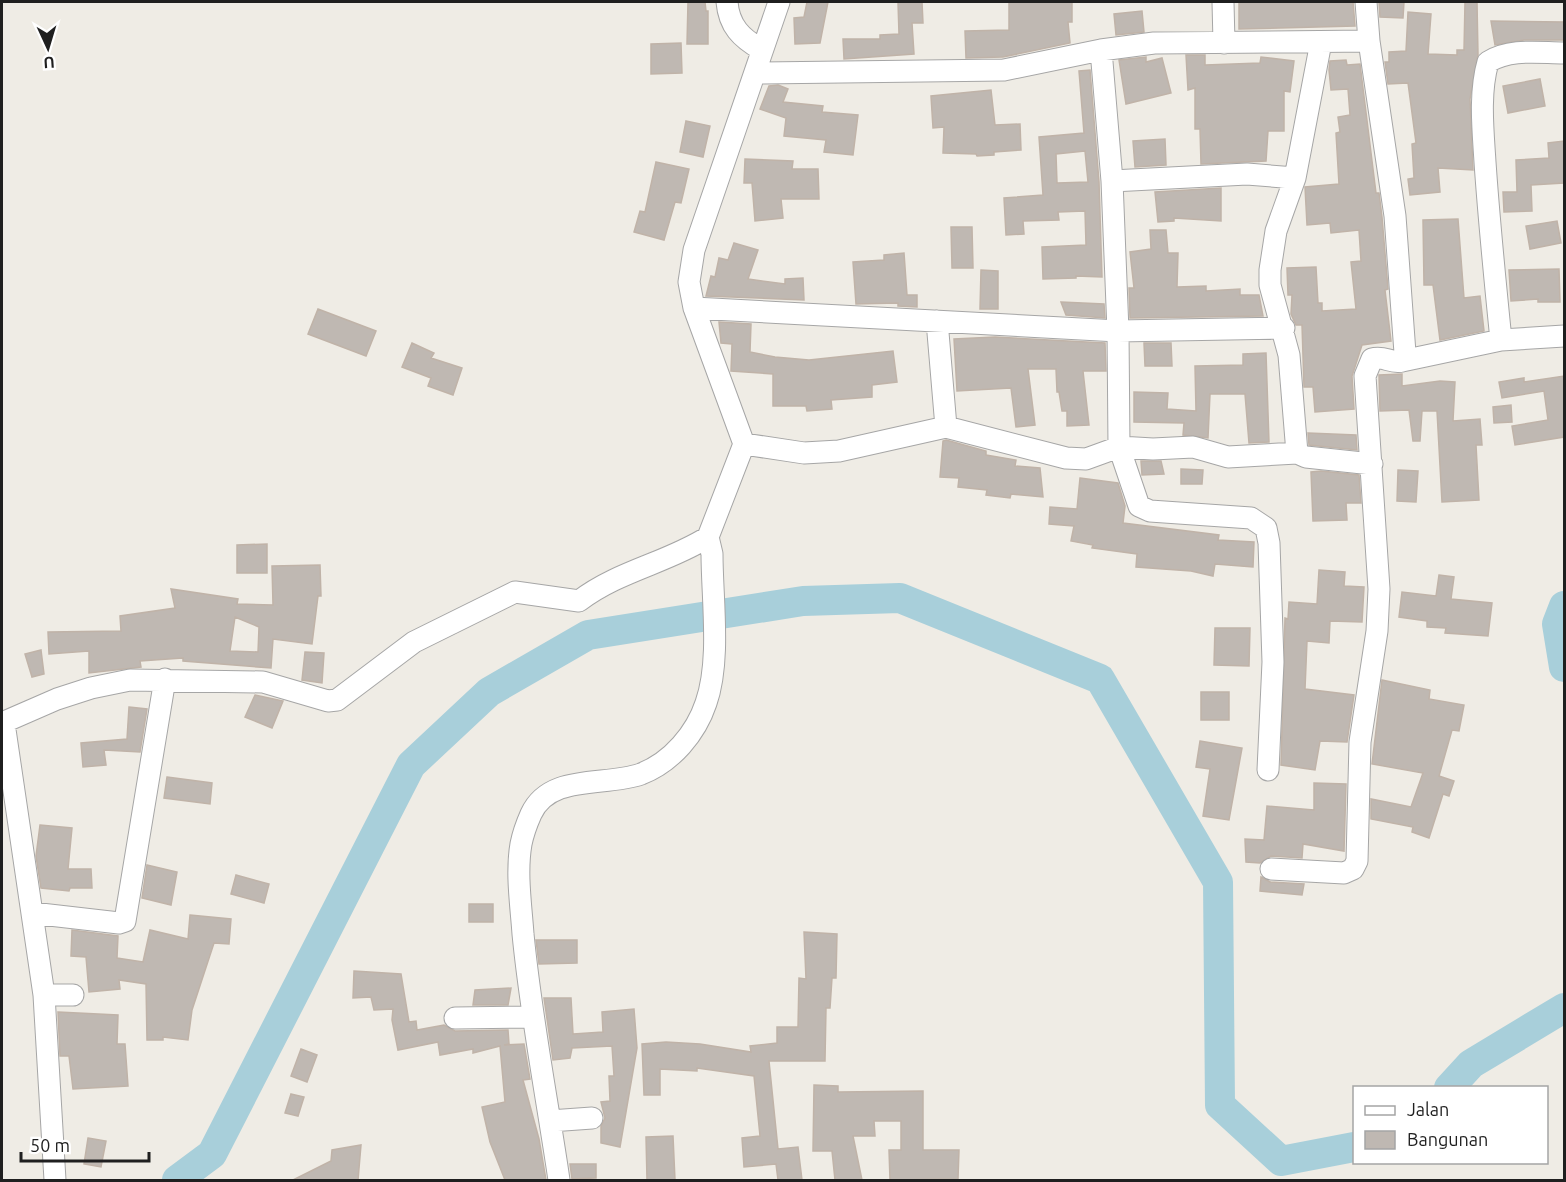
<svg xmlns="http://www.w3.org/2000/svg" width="1566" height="1182" viewBox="0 0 1566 1182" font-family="Ubuntu,sans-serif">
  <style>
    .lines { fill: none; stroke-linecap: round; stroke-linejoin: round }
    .river { stroke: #a8cfda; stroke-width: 30 }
    .building { fill: #bfb8b2; stroke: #c0b3a8; stroke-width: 1.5; fill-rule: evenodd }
    .minor-casing { stroke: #a6a6a6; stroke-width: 23 }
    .minor { stroke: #fff; stroke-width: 21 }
  </style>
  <rect width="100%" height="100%" fill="#efece5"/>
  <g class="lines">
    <path class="river" d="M1564,606L1557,624L1564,667
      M1449,1088L1471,1064L1564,1008
      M177,1180L212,1154L411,765L489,692L588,635L803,601L900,598L1100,679L1218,882L1220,1105L1281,1161L1354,1147"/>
  </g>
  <path class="building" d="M688,2H705L706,11H708V44H687Z
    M807,2H828L820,43L795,44L794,18L804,17Z
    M898,2H922L923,23H912L914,54L844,59L843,39H880V35L899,34Z
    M1009,2H1072V22H1068L1070,43L1003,57L966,58L965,31L1009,30Z
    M1239,2H1353L1355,26L1239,29Z
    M1379,2H1404L1403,18L1380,17Z
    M1465,2H1477L1478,55L1470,99L1473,170L1438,168L1440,192L1410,195L1408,179L1414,178L1412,144L1416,143L1408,83L1388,84L1385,62H1389V52L1406,51L1408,12L1431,14L1428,54L1457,55V50H1464Z
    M1142,11L1144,32L1116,35L1114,14Z
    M1491,21L1564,22V40H1524L1495,45Z
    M681,43L682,73L651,74V44Z
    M1186,55H1205V65L1260,63L1261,57L1294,61L1290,92L1284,91V131H1268L1266,161L1201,164L1200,129H1195V88L1188,90Z
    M1146,57V62L1162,58L1171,93L1126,104L1119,60Z
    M1346,60L1347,65L1360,64L1376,193H1379L1382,217L1388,289L1385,290L1391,341L1362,345L1352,376L1354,409L1315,412L1313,387H1304L1302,325H1296L1291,314L1292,295H1288L1287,268L1316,267L1318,303H1322V311L1356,309L1351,262L1361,261L1359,230L1331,233L1330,223L1307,225L1305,187L1339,184L1336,133L1340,132L1338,117L1350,115L1348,89L1331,90L1329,70L1330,61Z
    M1090,70L1099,182L1102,277L1076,276V278L1043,279L1042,247L1086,245L1085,211L1058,212L1059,220L1023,221L1024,234L1006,235L1004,198L1043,195L1039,137L1084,133L1079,71ZM1085,151L1088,182L1057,183L1056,154Z
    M1540,79L1545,106L1508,113L1503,86Z
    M778,85L788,89L783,102L823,106L822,112L858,115L853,155L824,152L826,140L784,136L786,118L760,109L769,86Z
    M991,90L995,125L1020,124L1021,150L994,152V155L977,156L976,154L943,153L944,127L933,128L931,96Z
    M686,121L710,126L703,157L680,152Z
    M1165,139L1166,165L1135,167L1133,141Z
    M1564,141V183L1531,185L1532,211L1504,212L1503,192H1517L1516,160L1549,158L1548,143Z
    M745,159L793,161L792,169H818L819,199H781L783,218L755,221L752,183H744Z
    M656,162L689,169L681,203L675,202L664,240L634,232L640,211L645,212Z
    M1221,188V221L1174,218V221L1158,222L1155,192Z
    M1458,219L1464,298L1480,296L1484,331L1440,340L1433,285H1424L1423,220Z
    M1557,221L1561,243L1530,249L1526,226Z
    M951,227H972L973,268H952Z
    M1150,230H1166L1168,253H1178L1177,287L1206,286V291L1240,289V295H1259L1263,316L1130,318L1129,288H1134L1130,252L1151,249Z
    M734,243L758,250L748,279L785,284V279L803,278L804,300L706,296L711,276L715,277L719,258L728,260Z
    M904,253L907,295H917V307L898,306V303L856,304L853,262L884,260V255Z
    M1559,269L1560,302H1538V299L1511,301L1509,270Z
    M981,270L998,271V309H980Z
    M1061,302L1104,304L1105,318L1066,315Z
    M318,309L376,331L366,356L308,334Z
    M719,322L751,324L750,352L775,357L809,360L893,351L897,382L872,385V397L831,400L832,409L807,411L806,406H773V374L731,371L732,344L721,343Z
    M995,337L1105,343L1106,371H1083L1089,425L1067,426V411H1062L1059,392H1057L1056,369H1028L1035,425L1016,427L1011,388L957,391L954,339Z
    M412,343L434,353L431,358L462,368L453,395L428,386L431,378L402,367Z
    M1144,343H1171L1172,366H1145Z
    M1266,353L1269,442L1249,443L1245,394H1210L1208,438L1183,435L1184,423L1134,422V392L1168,393L1167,409L1196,411L1195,366L1243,365V354Z
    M1402,374V386L1440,381L1455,382L1453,421L1480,419L1482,445H1476L1479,500L1442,502L1437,411H1422L1420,441H1413L1409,410L1380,411L1379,375Z
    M1564,376V437L1515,445L1512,426L1548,420L1544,391L1502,398L1499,382L1524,378V382Z
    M1511,405L1512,422L1494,423L1493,407Z
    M1308,433L1356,435L1357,450L1309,445Z
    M946,440L986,451V455L1016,460L1015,466L1040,468L1043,497L1011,494L1010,498L986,495L987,490L958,487L959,478L940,477L943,441Z
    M1141,461H1161L1164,474L1142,475Z
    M1181,469L1203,470L1202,484H1181Z
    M1398,470L1418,471L1416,502L1397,501Z
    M1321,471L1359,475L1361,503H1346L1347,520L1313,521L1311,472Z
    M1080,478L1118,483L1125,506L1123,523L1219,535L1218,540L1254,542L1253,567L1215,564L1213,576L1191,571L1136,567L1137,554L1092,548L1093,545L1071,541L1074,526L1049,524L1050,507L1077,509Z
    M267,544V573H237V545Z
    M320,565L321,596H318L312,644L273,639L271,668L183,661V658L140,661L141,667L89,673V651L49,654L48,632L121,631L120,616L175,608L171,589L238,599L237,604L273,605L272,566ZM235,617L259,627L258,652L230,651Z
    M1319,570L1345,572L1344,586L1364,587L1362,622L1330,621L1329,643L1307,641L1305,689L1354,695L1347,742L1320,741L1315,770L1281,765L1285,618L1288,619L1289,602L1317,604Z
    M1439,575L1454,577L1451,599L1492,603L1488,636L1445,633L1446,628L1427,627V621L1399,617L1402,592L1436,596Z
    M1215,628H1250L1249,666L1214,665Z
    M41,650L44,674L32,677L25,654Z
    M305,652L324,653L322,683L302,680Z
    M1382,680L1430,690L1429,699L1464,705L1459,731L1452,730L1439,776L1454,781L1449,796L1443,794L1429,838L1412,832L1413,827L1371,819V799L1411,807L1423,773L1372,764Z
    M1201,692H1229V720H1201Z
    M255,695L283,701L272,728L245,717Z
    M129,707L147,709L140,752L104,750L106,765L83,767L81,743L127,739Z
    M1200,741L1242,748L1229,820L1203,816L1210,769L1196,767Z
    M167,777L212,783L210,804L164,798Z
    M1314,783L1346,784L1344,851L1303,844L1302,858L1271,856L1260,863L1246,862L1245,839L1264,840L1267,806L1314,810Z
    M40,825L72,828L68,869H91L92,888H70L69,891L41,888L36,856Z
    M147,865L177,872L171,905L142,898Z
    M236,875L269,884L264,903L231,894Z
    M1261,877L1270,882L1304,884L1302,895L1260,891Z
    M469,904H493V922H469Z
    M190,915L231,919L229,944L214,943L192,1010L188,1040L163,1037V1040H147L146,984L119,980L120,989L89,992L86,957L71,956L72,930L118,936L117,958L143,962L150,930L188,939Z
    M804,932L837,934L836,978H832L830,1008H826L825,1061H769L778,1149L798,1147L802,1180H778L776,1164L744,1167L742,1138L760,1136L754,1076L697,1068V1071L660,1069V1095H644L642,1044L666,1042L700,1044L751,1052L750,1046L777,1043V1027H798L799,978L806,979Z
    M536,940H577V963L539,964Z
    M354,971L401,974L409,1022L416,1021L417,1030L444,1025L455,1031L508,1030L509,1044L504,1045L524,1044L530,1079L523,1080L539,1139L546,1180H505L490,1142L482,1107L505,1102L500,1046L473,1053V1049L440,1055L438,1042L398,1050L392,1020L393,1009L374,1010L371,997L353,998Z
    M511,988L508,1005H473L475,990Z
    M544,998H571L573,1034L603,1032L602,1012L634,1009L637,1048L620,1147L601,1143V1126L605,1118L601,1102L610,1101L609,1076H614L612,1046L572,1048L570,1058L553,1060Z
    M58,1012L118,1015L117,1044H125L128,1086L73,1089L69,1056H60Z
    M301,1049L317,1055L307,1082L291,1076Z
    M814,1085L838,1086V1092L923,1091V1150H959L958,1179L890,1180L889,1150H901V1121H874L875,1136H853L862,1180H835L832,1151H813Z
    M291,1094L304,1097L298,1116L285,1113Z
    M673,1136L675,1180H647L646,1137Z
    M88,1138L106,1141L101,1167L84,1164Z
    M361,1145L358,1180H293L331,1161L332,1150Z
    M570,1164H596V1178L572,1179Z"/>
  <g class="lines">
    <g class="minor-casing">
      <path id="minor" d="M727,2C729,26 741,38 762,50
        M1223,2L1224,43
        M1366,2L1369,41
        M756,73L1004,70L1101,50L1154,43L1369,41L1395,216L1405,353L1402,361C1391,364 1384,355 1372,359L1365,376L1379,589L1377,631L1360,742L1357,861L1353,869L1344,873L1271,869
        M1112,181L1247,174L1295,178
        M694,308L1118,331L1112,181L1101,50
        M937,321L946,427
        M1501,340C1495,281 1489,221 1485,162C1483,130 1479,93 1488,62C1511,48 1539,53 1564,53
        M1402,361L1501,340L1564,336
        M744,444L804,453L839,451L946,427L1066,458L1086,459L1119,447L1153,449L1193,447L1228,457L1297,453L1306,457L1372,464
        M1297,453L1289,355L1270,285V270L1276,231L1295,178L1321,42
        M2,723L57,699L91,688L130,680L263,682L328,701L337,700L414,642L515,592L579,601C618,571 667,563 708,537
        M4,723L44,995L55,1180
        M1268,770L1273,662L1269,543L1266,528L1251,518L1150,511L1139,506L1119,447L1118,331L1284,328
        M32,913L119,923L125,921L165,679
        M44,995H73
        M455,1018L533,1017
        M550,1121L592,1118
        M559,1180C547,1098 531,1017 523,934C521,905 516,873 521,844C523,834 527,823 531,814C550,773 605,787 641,774C672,762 696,733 706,703C721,660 712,599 712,554L708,537L744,444L694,308L689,282L694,250L779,2"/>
    </g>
    <use href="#minor" class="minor"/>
  </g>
  <rect width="1566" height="1182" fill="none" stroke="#1f1f1f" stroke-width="6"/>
  <rect x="1353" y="1086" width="195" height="78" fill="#ffffff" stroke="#a5a5a5" stroke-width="1.5"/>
  <rect x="1365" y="1106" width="30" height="9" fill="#ffffff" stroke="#a5a5a5" stroke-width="1.5"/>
  <text x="1407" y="1116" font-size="18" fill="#1f1f1f">Jalan</text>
  <rect x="1365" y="1131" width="30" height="18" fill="#bfb8b2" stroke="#a5a5a5" stroke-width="1.5"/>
  <text x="1407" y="1146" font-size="18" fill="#1f1f1f">Bangunan</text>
  <g transform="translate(48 48) rotate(176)" stroke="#ffffff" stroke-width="4.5" paint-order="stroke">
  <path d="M0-4.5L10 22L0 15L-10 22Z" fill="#1f1f1f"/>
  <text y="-9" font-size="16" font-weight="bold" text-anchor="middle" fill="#1f1f1f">U</text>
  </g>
  <path d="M21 1152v9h128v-9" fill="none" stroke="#1f1f1f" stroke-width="3"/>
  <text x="30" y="1152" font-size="18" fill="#1f1f1f" stroke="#ffffff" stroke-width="4.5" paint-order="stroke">50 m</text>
</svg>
